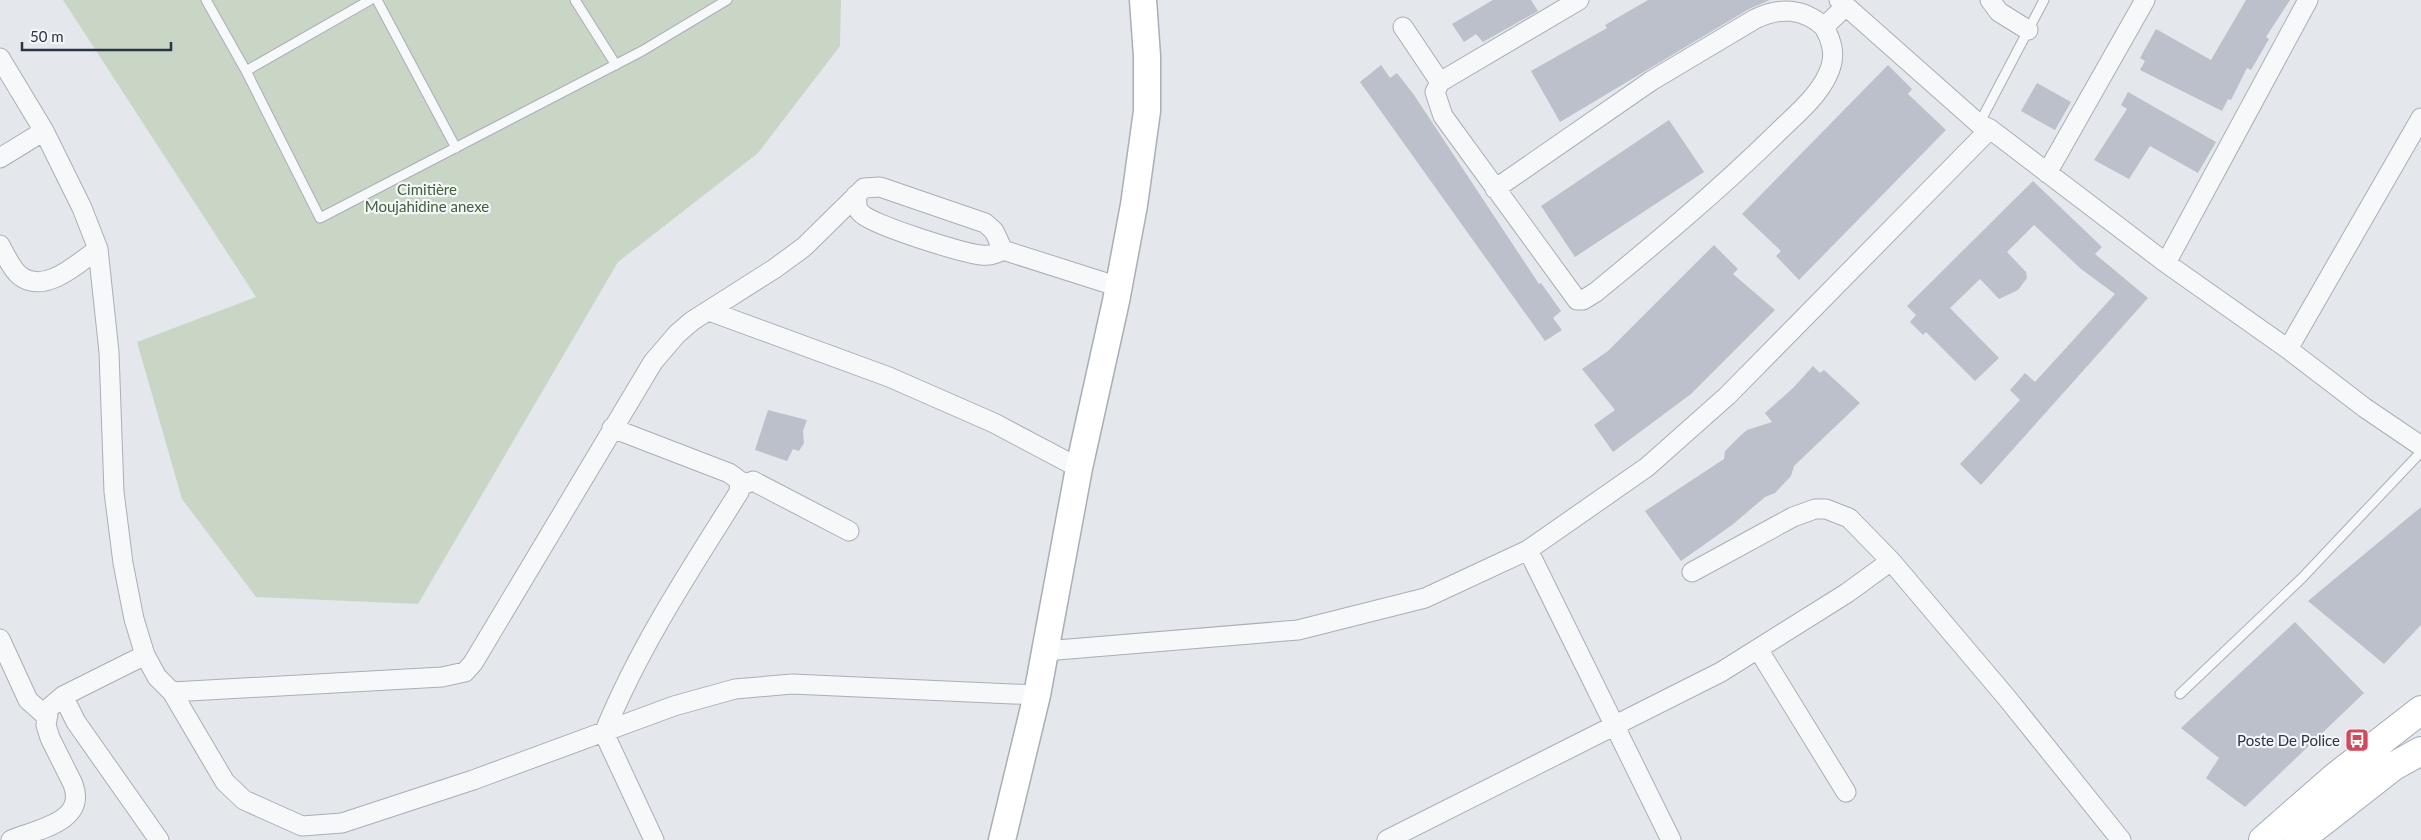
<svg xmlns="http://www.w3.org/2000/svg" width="2421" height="840" viewBox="0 0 2421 840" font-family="Lato,sans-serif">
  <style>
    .green { fill: #c9d6c5 }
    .building { fill: #bbc0ca }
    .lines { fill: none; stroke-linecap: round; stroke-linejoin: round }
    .lane-casing { stroke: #a9aeb7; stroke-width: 11 }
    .street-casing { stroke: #a9aeb7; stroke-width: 21 }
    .secondary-casing { stroke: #a9aeb7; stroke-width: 29 }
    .primary-casing { stroke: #a3abb8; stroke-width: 30 }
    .lane { stroke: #f7f8fa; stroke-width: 9 }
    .street { stroke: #f7f8fa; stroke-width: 19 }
    .secondary { stroke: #fff; stroke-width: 26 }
    .primary { stroke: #fff; stroke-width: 28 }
    .labels { text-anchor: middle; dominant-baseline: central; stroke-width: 4.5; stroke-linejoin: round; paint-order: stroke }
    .park-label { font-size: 15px; fill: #3f6138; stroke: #f4f6f9 }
    .poi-label { font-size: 15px; fill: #2b3445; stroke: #f4f6f9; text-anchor: end }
  </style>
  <rect width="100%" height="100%" fill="#e4e7ec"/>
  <path class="green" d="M63,0H841L840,46L758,153L618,262L418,604L256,597L182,499L137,342L256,297Z"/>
  <path class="building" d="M1493,0H1531L1538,11L1483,42L1476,34L1464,42L1452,24Z
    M1648,0H1770L1749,9L1560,122L1531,71L1607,28L1605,25Z
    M2246,0H2290L2266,37L2269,39L2251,70L2247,68L2231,100L2228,99L2222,111L2140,70L2145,61L2140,58L2156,29L2211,60Z
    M1381,65L1390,78L1397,73L1414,95L1539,284L1541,283L1561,311L1553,318L1562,330L1545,341L1360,82Z
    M1888,65L1912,89L1908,94L1946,130L1799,280L1776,256L1781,251L1742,214Z
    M2037,83L2071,102L2055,130L2021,111Z
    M2128,92L2216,142L2198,173L2150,146L2129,179L2094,160L2127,109L2121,105Z
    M1669,120L1704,172L1575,257L1541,206Z
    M2033,181L2102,247L2095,254L2148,298L1981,485L1960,464L2020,400L2010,390L2025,373L2035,382L2115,294L2081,269L2034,225L2007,252L2026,272L2027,278L2018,290L1999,299L1980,279L1950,308L1999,358L1975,381L1926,332L1923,335L1910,322L1916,315L1907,306Z
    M1714,245L1738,269L1733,274L1775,310L1691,394L1613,452L1594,425L1615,410L1582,369L1608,351Z
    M1813,366L1820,373L1824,370L1860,403L1794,466L1791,476L1775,493L1765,497L1732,525L1681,561L1645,511L1724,459L1725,451L1740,436L1747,430L1772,422L1765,413L1793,388Z
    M768,410L807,420L803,431L804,443L799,451L793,449L787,461L755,450Z
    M2421,507V625L2384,664L2308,601Z
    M2295,622L2364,693L2245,807L2206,778L2219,758L2181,728Z"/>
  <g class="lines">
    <g class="lane-casing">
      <path id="lane" d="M206,0L246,71
        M370,0L246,71L320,218L642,51L727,0
        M377,0L456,148
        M575,0L616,65
        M1979,124L2044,0
        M2180,694L2302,578L2421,452"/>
    </g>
    <g class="street-casing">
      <path id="street" d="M1579,0L1440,82L1435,92L1443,116L1577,300H1583L1596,292C1658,241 1719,190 1776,134C1794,116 1818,97 1828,74C1836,57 1833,43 1824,27L1846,6
        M1839,0L1979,124L1990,129L2166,263L2288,349L2365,408L2421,446
        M1990,0L1999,12L2028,30
        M1403,27L1440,82
        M0,58L44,131L82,208L98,249L109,352L114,492L123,563L134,619L145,655L157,677L172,692L225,782L244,800L302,826L342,823L473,780L674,706L735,689L792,684L1037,695
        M0,158L44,131
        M2047,173L2145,0
        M1495,189L1651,81L1755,19C1780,7 1803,8 1824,27
        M856,195C857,201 856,209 861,213C871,225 963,253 981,255C990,256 995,254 1003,250
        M0,245C5,254 11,268 19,275C44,296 78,263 98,249
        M2166,263L2308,0
        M709,311L889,377L994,423L1079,468
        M2288,349L2421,118
        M612,428L729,473L740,481L739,492C690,570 639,647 604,733L654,840
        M740,486L753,481L849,531
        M1528,550L1671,840
        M1692,572L1793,517L1815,509H1826L1849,518L1891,561L2007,698L2121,840
        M0,639L28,700L46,716
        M1758,649L1846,792
        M1045,651L1298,630L1425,598L1528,550L1647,467L1727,396L1990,129
        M172,692L442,677L465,672L473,663L653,362L677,334L692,321L774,269L804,247L864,188L880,187L985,223L994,231L1003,250L1119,287
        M63,696L76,722L159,840
        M11,840C38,829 87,822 73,784L50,738L46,725L49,708L63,696L145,655
        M1387,840L1721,672L1847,593L1891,561"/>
    </g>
    <g class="secondary-casing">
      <path id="secondary" d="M1002,840L1037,695L1079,468L1116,301L1134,205L1147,111V56L1143,0"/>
    </g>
    <g class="primary-casing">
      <path id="primary" d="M2263,840L2335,777L2421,710
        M2299,840L2394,766L2421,751"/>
    </g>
    <use href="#lane" class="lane"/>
    <use href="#street" class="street"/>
    <use href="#secondary" class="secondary"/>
    <use href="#primary" class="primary"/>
  </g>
  <defs>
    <g id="bus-square" transform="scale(1.25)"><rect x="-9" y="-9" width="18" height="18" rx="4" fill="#d1495b" stroke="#f4f6f9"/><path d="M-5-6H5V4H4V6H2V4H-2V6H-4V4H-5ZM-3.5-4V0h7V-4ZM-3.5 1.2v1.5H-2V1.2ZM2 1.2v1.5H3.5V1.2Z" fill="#fff"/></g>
  </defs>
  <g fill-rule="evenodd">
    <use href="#bus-square" x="2357" y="740"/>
  </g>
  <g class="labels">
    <g class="park-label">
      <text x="427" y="189">Cimitière<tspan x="427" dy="17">Moujahidine anexe</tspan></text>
    </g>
    <g class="poi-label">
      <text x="2340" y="740">Poste De Police</text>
    </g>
  </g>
  <path d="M22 42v8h149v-8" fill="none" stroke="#2b3445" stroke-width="2.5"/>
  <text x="30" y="42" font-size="15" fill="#2b3445" stroke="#f4f6f9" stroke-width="4" paint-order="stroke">50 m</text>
</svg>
